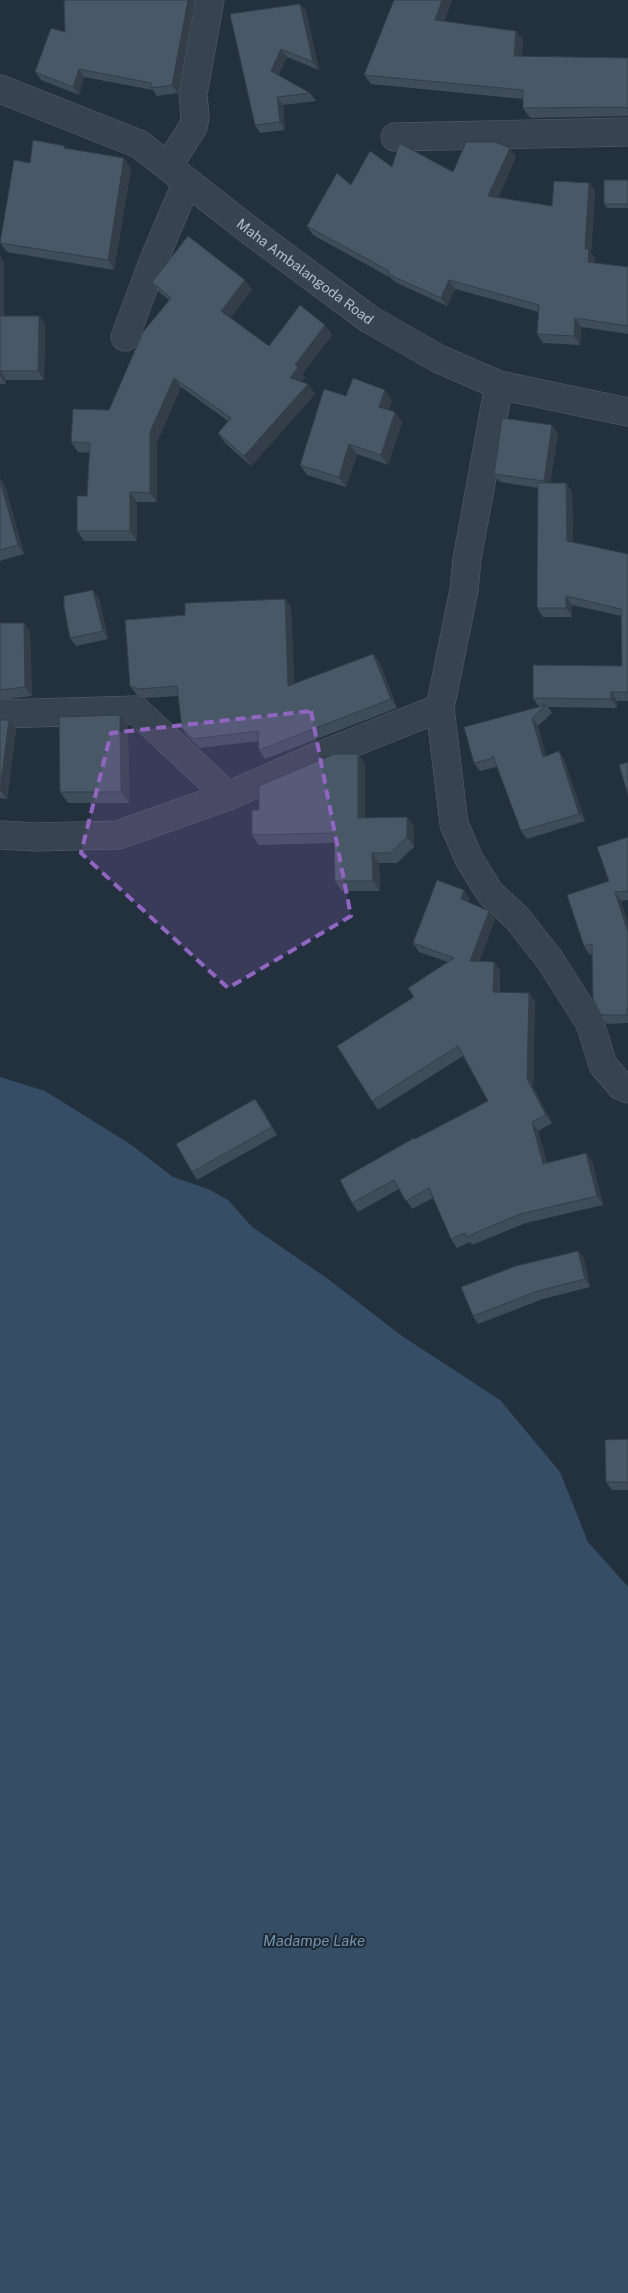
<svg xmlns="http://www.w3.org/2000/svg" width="628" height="2293" viewBox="0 0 628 2293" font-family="'Public Sans',sans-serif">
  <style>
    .water { fill: #364e65 }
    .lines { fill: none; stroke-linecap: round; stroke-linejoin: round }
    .minor-casing { stroke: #55616c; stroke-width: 29 }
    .minor { stroke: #37434e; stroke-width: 28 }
    .wall { fill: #3f4c59 }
    .shaded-wall { fill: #333e48 }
    .building { fill: #495867; stroke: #333e48 }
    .marked { fill: #9166c3; fill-opacity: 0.2; stroke: #9166c3; stroke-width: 4; stroke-dasharray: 10 6; stroke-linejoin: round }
    .labels { text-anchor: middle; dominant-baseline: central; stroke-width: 4; stroke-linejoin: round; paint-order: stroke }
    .street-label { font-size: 14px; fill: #b3bec9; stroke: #1c2833 }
    .water-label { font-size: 15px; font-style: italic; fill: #7291ad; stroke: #1c2833 }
  </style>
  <rect width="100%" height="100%" fill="#23313e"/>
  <path class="water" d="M0,1077L45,1091L130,1144L173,1177L208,1189L228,1200L252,1227L328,1279L402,1336L500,1400L560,1472L588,1542L628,1587V2293H0Z"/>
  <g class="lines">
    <g class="minor-casing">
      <g id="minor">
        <path id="s1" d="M0,89L139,144L253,233L369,319L439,359L499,385L628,412"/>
        <path d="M395,137L628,132"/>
        <path d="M168,166L193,127L195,118L193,94L210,0"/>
        <path d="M125,337L155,257L187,182"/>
        <path d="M499,385L467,559L464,590L440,708L454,824L469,859L490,893L517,918L550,960L590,1023L603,1065L621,1086L628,1089"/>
        <path d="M0,714L136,710L228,796"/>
        <path d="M0,835L35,837L118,835L228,796L314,758L440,708"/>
      </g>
    </g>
    <use href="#minor" class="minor"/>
  </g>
  <path class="wall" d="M64,0H195L178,93L157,96L153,90L84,77L79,95L41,80L35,72L65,32Z
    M394,0H452L444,22L516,31L523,40L522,57L628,58V116L530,118L523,108V99L371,84L364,75Z
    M300,4L306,11L319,70L287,57L278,76L310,93L316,101L283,105L285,130L260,133L255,125L230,14Z
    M510,148L516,157L498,197L552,206L589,183L595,192L591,253L595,258L594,263L628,267V334L581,327L580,345L543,343L537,334L539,312L455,289L447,306L395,282L391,278L313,235L307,226L351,185L392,167L453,172Z
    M67,149L131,168L114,270L7,252L0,243L30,163Z
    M628,180V208H607L604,204Z
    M0,256L4,262V316H39L45,325L44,380H6V384H0Z
    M245,280L252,290L230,318L269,346L325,325L332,335L302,374L305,377L301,382L308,384L315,394L251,466L225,443L218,433L228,421L181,387L157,442V502H137V541H84L77,531L87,496L90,453L78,452L71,442L109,410L169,300L159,292L152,282Z
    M346,396L392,401L389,410L395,412L402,422L388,465L357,454L346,487L307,475L300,465Z
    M558,433L550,483H566L572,492L573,542L628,554V701H617V708L548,707L552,713L538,726L546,756L559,751L564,759L585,821L527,839L521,831L497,766L496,767L480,771L474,763L539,707L533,698L622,666L621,616L572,605V617H543L537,608L538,488L500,482L494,474Z
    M0,478L5,486L24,554L0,561Z
    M99,598L108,639L76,646L70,638Z
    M285,599L291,608L294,684L373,654L380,663L397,708L265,759L259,750L258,741L200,748L188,737L182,728L178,696L145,698L137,695L130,686L185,615Z
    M0,623H24L30,632L32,696L0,700Z
    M0,720H9L16,729L7,799L0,798Z
    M128,726L129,803H68L60,792Z
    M358,754L365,764V818L407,817L414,827V847L397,863H379L380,891H342L335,881V843L259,845L252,835L259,810Z
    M628,837V900L621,901L628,923V1023L607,1024L601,1015L592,954L590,955L584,946L609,881Z
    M470,899L469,902L495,919L479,962H494L500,970V992L529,993L535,1001L533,1087L552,1123L538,1131L547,1163L586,1153L592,1161L603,1205L526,1223L472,1245L470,1242L457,1248L451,1239L433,1198L412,1209L399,1189L358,1212L352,1203L416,1139L488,1101L463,1056L378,1110L372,1101L414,997L448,962L419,952L413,943Z
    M261,1107L277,1135L197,1180L192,1172Z
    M578,1251L584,1259L590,1287L543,1299L478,1324L473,1316Z
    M628,1439V1490H612L606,1482Z"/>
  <path class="shaded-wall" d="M188,0H195L178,93L172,85Z
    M442,0H452L441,30L435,20Z
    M300,4L306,11L319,70L313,62Z
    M516,31L523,40L521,66L514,56Z
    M281,49L287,57L276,79L271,71Z
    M79,69L84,77L79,95L73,87Z
    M277,97L283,105L285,130L280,122Z
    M510,148L516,157L495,205L488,196Z
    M124,158L131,168L114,270L108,260Z
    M589,183L595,192L591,253L595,258L594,271L588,262L585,249Z
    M0,256L4,262V316H0Z
    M245,280L252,290L228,321L221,311Z
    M449,280L455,289L447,306L441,298Z
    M39,316L45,325L44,380L38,371Z
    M575,318L581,327L580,345L574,336Z
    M325,325L332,335L302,374L305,377L297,388L290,378L295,365Z
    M0,371L6,380V384L0,375Z
    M174,378L181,387L157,442V502L150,493V432Z
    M308,384L315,394L251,466L244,456Z
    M385,390L392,401L386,417L379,407Z
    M395,412L402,422L388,465L381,455Z
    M552,425L558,433L549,489L544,481Z
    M349,444L357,454L346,487L339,477Z
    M0,478L5,486L24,554L18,545L0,481Z
    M566,483L572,492L573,550L567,541Z
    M130,492L137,502V541L130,531Z
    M93,590L99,598L108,639L103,631Z
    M566,596L572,605V617L566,608Z
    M285,599L291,608L295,696L288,686Z
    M24,623L30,632L32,696L25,687Z
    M373,654L380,663L397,708L391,699Z
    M611,692L617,701V708L611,699Z
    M120,715L128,726L129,803L121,792Z
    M532,718L538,726L548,765L543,757Z
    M9,720L16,729L7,799L0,790Z
    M559,751L564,759L585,821L579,814Z
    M358,754L365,764V828L358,818Z
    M407,817L414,827V847L407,837Z
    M372,853L379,863L380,891L373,881Z
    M464,890L470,899L467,907L461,899Z
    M615,892L621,901L628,923V932Z
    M489,911L495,919L476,970L470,961Z
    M494,962L500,970L499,1001L493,992Z
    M529,993L535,1001L533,1087L552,1123L546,1115L527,1079Z
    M255,1099L261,1107L277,1135L272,1127Z
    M532,1122L538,1131L549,1172L543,1164Z
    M586,1153L592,1161L603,1205L597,1196Z
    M578,1251L584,1259L590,1287L585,1279Z"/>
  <path class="building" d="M64,0H188L172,85L151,88V83L79,69L73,87L35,72L51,28L65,32Z
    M394,0H442L435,20L516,31L514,56L628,58V108L621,107L523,108V90L364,75Z
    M300,4L313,62L281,49L271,71L310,93L277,97L280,122L255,125L230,14Z
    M33,140L65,146L64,148L124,158L108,260L0,243L14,160L30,163Z
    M466,142H495L510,148L488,196L552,206L554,181L589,183L585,249H589L588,262L628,267V326L575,318L574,336L537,334L539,305L449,280L441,298L388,274L389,271L307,226L337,173L351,185L370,151L392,167L399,144H401L453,172Z
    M604,180H628V204H604Z
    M188,236L245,280L221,311L269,346L300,305L325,325L295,365L298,367L290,378L308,384L244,456L218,433L231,418L174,378L150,432V493L130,492V531H77V496H87L90,443L71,442L73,409L109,410L143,332L171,298L152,282Z
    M0,310V316H39L38,371H0Z
    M353,378L385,390L379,407L395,412L381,455L349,444L339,477L300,465L324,389L346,396Z
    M502,418L552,425L544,481L494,474Z
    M0,481L18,545L0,550Z
    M538,483H566L567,541L628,554V692H611V699L533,698V665L622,666L621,609L566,596V608H537Z
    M93,590L103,631L70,638L64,606V596Z
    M285,599L288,686L373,654L391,699L259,750L258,731L193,739L182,728L177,686L139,689L130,686L125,620L185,615V603Z
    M0,623H24L25,687L0,690Z
    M546,705L532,718L543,757L559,751L579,814L521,831L493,756L490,759L474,763L464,727Z
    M120,715L121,792H60L59,717Z
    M0,720H9L0,790Z
    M334,754H358V818L407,817V837L390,853H372L373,881H335L334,833L252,835V810H259V786Z
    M628,762V795L619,765Z
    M628,837V891L615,892L628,932V1008H627V1015H601L593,999L592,944L584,946L567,895L609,881L597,847Z
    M437,880L464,890L461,899L489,911L470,961L494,962L493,992L529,993L527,1079L546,1115L532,1122L543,1164L586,1153L597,1196L520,1214L466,1237L465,1233L451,1239L429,1188L406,1201L394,1180L352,1203L340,1180L414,1138L415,1139L488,1101L458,1046L372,1101L337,1046L414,997L408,988L454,958L413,943Z
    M255,1099L272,1127L192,1172L176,1144Z
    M578,1251L585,1279L538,1291L473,1316L461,1287L516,1266Z
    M628,1439V1482H606L605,1440Z"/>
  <path class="marked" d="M311,711L351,916L228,988L81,853L111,733Z"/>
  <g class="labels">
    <g class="street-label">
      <text stroke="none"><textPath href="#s1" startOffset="359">Maha Ambalangoda Road</textPath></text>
    </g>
    <g class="water-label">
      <text x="314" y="1940">Madampe Lake</text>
    </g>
  </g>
</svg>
